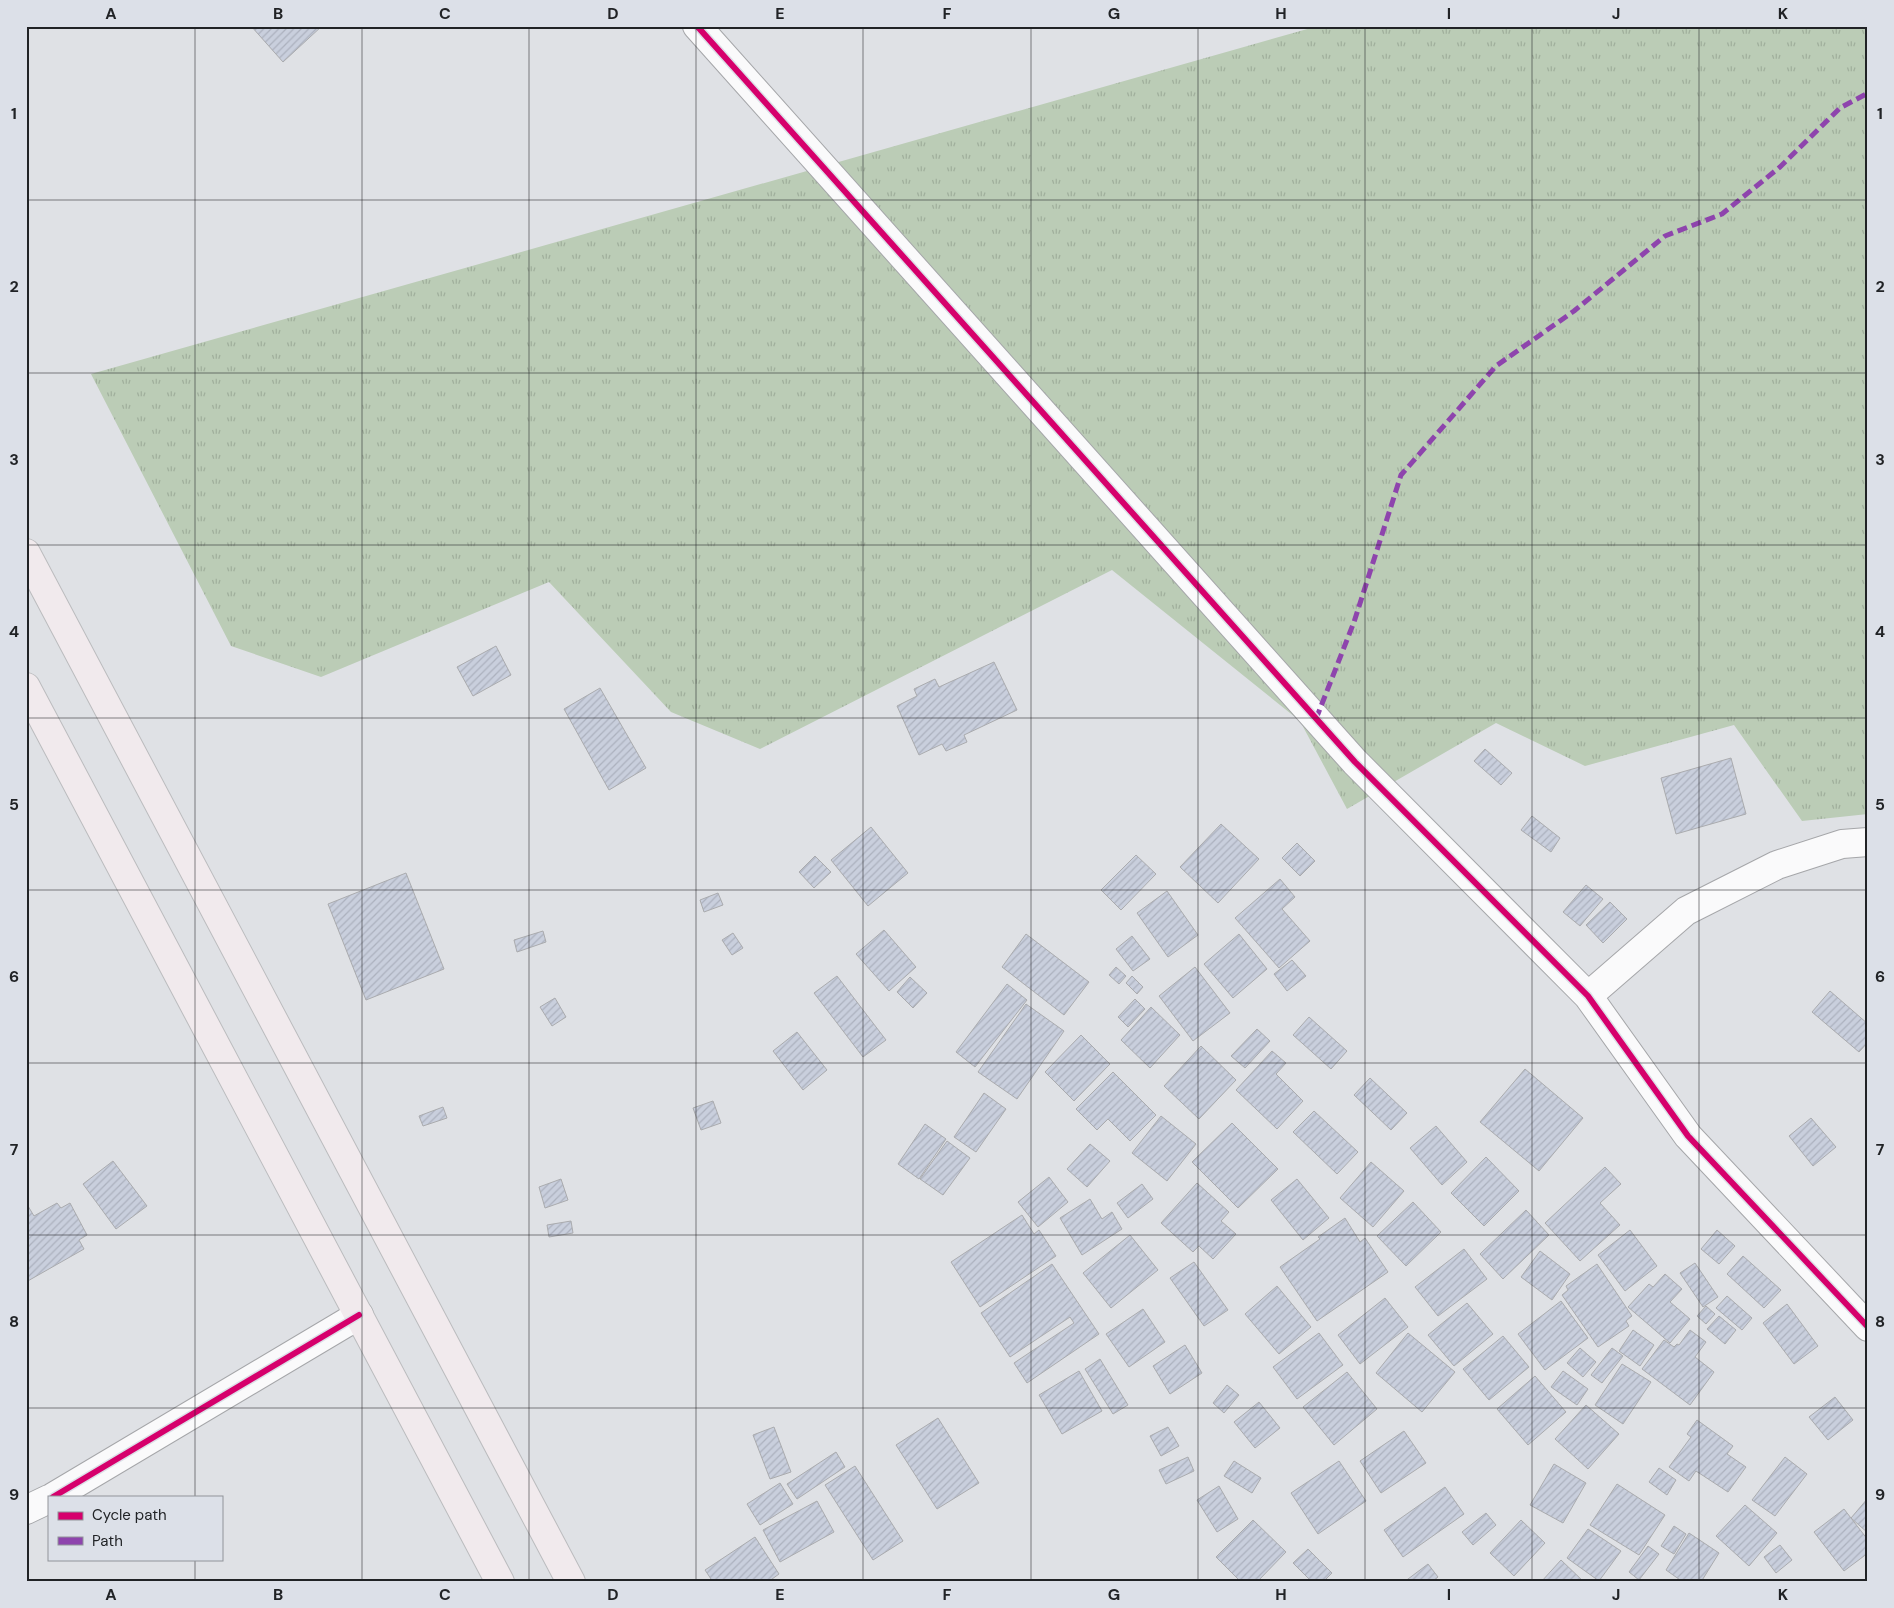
<svg xmlns="http://www.w3.org/2000/svg" width="1894" height="1608" viewBox="0 0 1894 1608" font-family="'DM Sans',sans-serif">
  <style>
    .grass { fill: url(#grass-tufts) }
    .building { fill: url(#building-hatch); stroke: #aaabae }
    .lines { fill: none; stroke-linecap: round; stroke-linejoin: round }
    .minor-casing { stroke: #a5a6a9; stroke-width: 30 }
    .primary-casing { stroke: #bbbcbe; stroke-width: 30 }
    .minor { stroke: #fafafb; stroke-width: 28 }
    .primary { stroke: #f1eaed; stroke-width: 28 }
    .quiet { stroke: #8e44ad; stroke-width: 5; stroke-dasharray: 10 5; stroke-linecap: butt }
    .cycleway-casing { stroke: #dce0e8; stroke-width: 9 }
    .cycleway { stroke: #d6006c; stroke-width: 6 }
    .grid { fill: none; stroke: #212326; stroke-width: 1; stroke-opacity: 0.55 }
    .neatline { fill: none; stroke: #212326; stroke-width: 2 }
    .grid-label { font-size: 16px; text-anchor: middle; font-weight: bold; fill: #212326 }
  </style>
  <defs>
    <pattern id="grass-tufts" width="24" height="20" patternUnits="userSpaceOnUse" patternTransform="scale(1.25)"><rect width="24" height="20" fill="#bbccb6"/><path d="M3 7l-1-3M5 7V3M7 7l1-3M15 17l-1-3M17 17v-4M19 17l1-3" fill="none" stroke="#a0af9c"/></pattern>
    <pattern id="building-hatch" width="6" height="6" patternUnits="userSpaceOnUse" patternTransform="scale(1.25)"><rect width="6" height="6" fill="#c9cfdd"/><path d="M-1 1l2-2M0 6l6-6M5 7l2-2" fill="none" stroke="#acb1be"/></pattern>
  </defs>
  <rect width="100%" height="100%" fill="#dfe1e5"/>
  <path class="grass" d="M1318,26H1868V814L1802,821L1734,725L1585,766L1496,723L1347,809L1300,721L1112,570L760,749L671,712L549,582L321,677L231,646L91,374Z"/>
  <path class="building" d="M251,26H322L283,62Z
    M496,646L511,675L473,696L457,667Z
    M994,662L1017,710L964,735L967,742L946,751L942,744L919,755L897,706L917,696L914,689L935,679L939,687Z
    M600,688L646,768L609,790L564,709Z
    M1485,749L1512,773L1501,785L1474,761Z
    M1731,758L1746,814L1676,834L1661,778Z
    M1532,816L1560,838L1551,852L1521,830Z
    M1221,824L1259,859L1218,903L1180,867Z
    M871,827L908,873L868,906L831,860Z
    M1297,843L1315,861L1300,876L1282,858Z
    M1136,855L1156,874L1121,910L1101,890Z
    M815,856L831,872L814,888L799,872Z
    M406,873L444,969L366,1000L328,904Z
    M1280,879L1295,897L1282,909L1310,941L1279,968L1235,918Z
    M1586,885L1603,899L1580,926L1563,912Z
    M1167,891L1198,935L1168,957L1137,913Z
    M718,893L723,905L704,912L700,900Z
    M1610,902L1627,919L1603,943L1586,925Z
    M884,930L916,967L889,991L856,954Z
    M543,931L546,942L517,952L514,940Z
    M733,933L743,948L732,955L722,940Z
    M1026,934L1089,982L1064,1015L1002,967Z
    M1239,934L1267,969L1233,998L1204,964Z
    M1132,936L1150,959L1133,971L1116,949Z
    M1292,960L1306,976L1287,991L1274,974Z
    M1116,967L1126,976L1119,984L1109,975Z
    M1195,967L1230,1013L1193,1041L1159,996Z
    M837,976L886,1040L863,1057L814,993Z
    M1132,976L1143,987L1137,994L1126,983Z
    M910,977L927,993L913,1008L897,992Z
    M1007,984L1027,1000L975,1067L956,1052Z
    M1830,991L1868,1024V1042L1859,1052L1812,1012Z
    M555,998L566,1017L552,1026L540,1007Z
    M1135,999L1145,1009L1128,1027L1118,1017Z
    M1026,1004L1064,1031L1017,1099L978,1072Z
    M1151,1007L1180,1035L1150,1068L1121,1040Z
    M1309,1017L1347,1051L1331,1069L1293,1035Z
    M1257,1029L1270,1041L1245,1068L1231,1056Z
    M797,1032L827,1070L803,1090L773,1051Z
    M1081,1035L1110,1064L1074,1101L1045,1072Z
    M1201,1046L1236,1080L1199,1119L1164,1086Z
    M1272,1051L1286,1063L1276,1074L1303,1101L1277,1129L1236,1090Z
    M1525,1069L1583,1118L1539,1171L1480,1122Z
    M1113,1072L1156,1115L1130,1141L1108,1119L1097,1130L1076,1109Z
    M1370,1078L1407,1113L1391,1130L1354,1095Z
    M984,1093L1006,1109L976,1152L954,1137Z
    M713,1101L721,1123L701,1130L693,1108Z
    M443,1107L447,1118L423,1126L419,1116Z
    M1314,1111L1358,1152L1337,1174L1293,1132Z
    M1161,1116L1196,1144L1167,1181L1132,1153Z
    M1811,1118L1836,1147L1813,1166L1789,1136Z
    M1232,1123L1278,1169L1238,1208L1192,1162Z
    M925,1124L946,1139L919,1179L898,1164Z
    M1436,1126L1467,1162L1442,1185L1410,1148Z
    M947,1141L970,1158L943,1195L920,1179Z
    M1090,1144L1110,1161L1087,1187L1067,1169Z
    M1486,1157L1519,1191L1484,1226L1451,1193Z
    M113,1161L147,1206L116,1229L83,1184Z
    M1371,1162L1404,1191L1373,1227L1340,1198Z
    M1605,1167L1621,1184L1600,1203L1620,1225L1580,1261L1545,1223Z
    M1049,1177L1068,1202L1038,1227L1018,1202Z
    M561,1179L568,1200L545,1208L539,1187Z
    M1297,1179L1329,1218L1303,1240L1271,1200Z
    M1197,1183L1229,1212L1221,1221L1236,1234L1213,1259L1199,1246L1193,1252L1161,1223Z
    M1142,1184L1153,1199L1128,1218L1117,1203Z
    M1090,1199L1102,1219L1112,1212L1122,1229L1082,1255L1060,1218Z
    M1413,1202L1441,1232L1406,1266L1377,1236Z
    M57,1203L61,1208L70,1203L87,1235L79,1240L84,1249L26,1282V1208L28,1206L34,1216Z
    M1526,1210L1549,1235L1503,1279L1480,1254Z
    M1022,1215L1034,1234L1039,1230L1056,1256L980,1307L951,1262Z
    M1345,1218L1360,1242L1365,1238L1388,1272L1317,1321L1280,1267L1320,1239L1318,1237Z
    M571,1221L573,1233L549,1237L547,1225Z
    M1630,1230L1657,1266L1625,1291L1598,1255Z
    M1717,1230L1735,1246L1719,1264L1701,1249Z
    M1130,1235L1158,1270L1111,1308L1083,1273Z
    M1464,1249L1487,1279L1438,1316L1415,1287Z
    M1540,1251L1570,1274L1552,1300L1521,1277Z
    M1743,1256L1781,1290L1764,1308L1727,1274Z
    M1194,1262L1228,1310L1204,1326L1170,1278Z
    M1695,1263L1718,1297L1703,1307L1680,1273Z
    M1052,1264L1099,1334L1027,1383L1014,1363L1074,1323L1070,1317L1010,1357L981,1313Z
    M1597,1264L1632,1316L1626,1321L1629,1326L1598,1347L1562,1295L1568,1290L1566,1286Z
    M1665,1274L1682,1289L1670,1302L1690,1319L1670,1343L1628,1307L1649,1284L1653,1287Z
    M1277,1286L1311,1327L1279,1354L1245,1314Z
    M1727,1296L1752,1318L1742,1330L1716,1308Z
    M1385,1298L1408,1327L1360,1364L1338,1335Z
    M1561,1301L1588,1338L1545,1370L1518,1334Z
    M1467,1303L1493,1334L1454,1366L1428,1335Z
    M1787,1304L1818,1346L1794,1364L1763,1323Z
    M1706,1306L1715,1314L1706,1324L1697,1316Z
    M1143,1309L1165,1342L1129,1367L1106,1334Z
    M1719,1316L1736,1330L1725,1344L1707,1329Z
    M1633,1330L1654,1345L1640,1366L1619,1351Z
    M1690,1330L1706,1342L1695,1357L1714,1372L1690,1405L1642,1369L1664,1340L1674,1347L1677,1344L1679,1345Z
    M1319,1333L1343,1365L1297,1399L1273,1367Z
    M1408,1333L1455,1372L1422,1412L1376,1373Z
    M1503,1336L1529,1367L1489,1400L1463,1369Z
    M1185,1345L1202,1373L1170,1394L1153,1366Z
    M1580,1348L1596,1362L1583,1377L1567,1363Z
    M1612,1348L1623,1356L1602,1383L1591,1375Z
    M1100,1359L1128,1405L1113,1414L1085,1369Z
    M1622,1364L1651,1382L1623,1424L1595,1405Z
    M1079,1371L1102,1411L1062,1434L1039,1395Z
    M1563,1371L1588,1389L1577,1405L1551,1387Z
    M1347,1372L1377,1409L1334,1445L1303,1407Z
    M1535,1376L1566,1412L1528,1445L1497,1409Z
    M1227,1385L1239,1395L1224,1413L1213,1403Z
    M1835,1397L1853,1420L1828,1440L1809,1417Z
    M1259,1402L1280,1428L1255,1448L1234,1422Z
    M1586,1405L1619,1434L1588,1469L1555,1439Z
    M938,1418L979,1483L937,1509L896,1445Z
    M1697,1420L1733,1446L1727,1454L1746,1467L1728,1492L1696,1471L1689,1481L1669,1467L1691,1437L1687,1434Z
    M774,1427L791,1472L770,1479L753,1435Z
    M1168,1427L1179,1446L1161,1456L1150,1436Z
    M1404,1431L1426,1463L1381,1493L1360,1461Z
    M836,1452L845,1467L797,1499L787,1484Z
    M1188,1457L1194,1471L1166,1484L1159,1470Z
    M1785,1457L1807,1474L1775,1516L1752,1500Z
    M1234,1461L1261,1478L1252,1493L1224,1476Z
    M1339,1461L1366,1501L1318,1534L1291,1493Z
    M1554,1464L1586,1483L1563,1523L1530,1505Z
    M855,1466L903,1541L873,1560L825,1485Z
    M1659,1468L1676,1480L1667,1495L1649,1482Z
    M780,1483L793,1504L760,1525L747,1504Z
    M1617,1484L1665,1515L1639,1555L1590,1525Z
    M1219,1486L1238,1519L1217,1532L1197,1500Z
    M1445,1487L1464,1514L1403,1557L1384,1530Z
    M1868,1498V1533L1851,1518Z
    M817,1501L834,1532L780,1562L763,1530Z
    M1745,1505L1777,1533L1749,1566L1716,1536Z
    M1844,1509L1868,1540V1553L1844,1571L1814,1532Z
    M1486,1513L1496,1525L1473,1545L1462,1532Z
    M1253,1520L1286,1552L1257,1582H1241L1216,1557Z
    M1521,1520L1545,1543L1514,1576L1490,1553Z
    M1674,1526L1686,1534L1674,1554L1661,1546Z
    M1588,1529L1621,1551L1599,1581L1567,1558Z
    M1689,1533L1719,1553L1701,1582H1683L1666,1570Z
    M755,1537L779,1574L768,1582H713L705,1570Z
    M1780,1545L1792,1560L1776,1573L1764,1557Z
    M1648,1546L1659,1554L1639,1580L1629,1572Z
    M1308,1549L1332,1573L1323,1582H1312L1293,1563Z
    M1561,1560L1584,1582H1541Z
    M1428,1564L1438,1577L1432,1582H1404Z"/>
  <g class="lines">
    <g class="minor-casing">
      <path id="minor" d="M697,26L1355,762L1588,996L1688,1136L1868,1327
        M1588,996L1686,911L1777,865L1842,844L1868,842
        M53,1497L359,1315
        M26,1510L49,1499"/>
    </g>
    <g class="primary-casing">
      <path id="primary" d="M26,553L571,1582
        M26,687L500,1582"/>
    </g>
    <use href="#minor" class="minor"/>
    <use href="#primary" class="primary"/>
    <path class="quiet" d="M1316,719L1354,622L1401,475L1496,366L1574,311L1665,236L1722,214L1780,167L1840,108L1868,93"/>
    <g class="cycleway-casing">
      <path id="cycleway" d="M697,26L1355,762L1588,996L1688,1136L1868,1327
        M53,1497L359,1315"/>
    </g>
    <use href="#cycleway" class="cycleway"/>
  </g>
  <path class="grid" d="M195,26V1497M362,26V1582M529,26V1582M696,26V1582M863,26V1582M1031,26V1582M1198,26V1582M1365,26V1582M1532,26V1582M1699,26V1582M26,200H1868M26,373H1868M26,545H1868M26,718H1868M26,890H1868M26,1063H1868M26,1235H1868M26,1408H1868M195,1559V1582"/>
  <rect width="1894" height="1608" fill="none" stroke="#dce0e8" stroke-width="55"/>
  <rect x="48" y="1496" width="175" height="65" fill="#dce0e8" stroke="#91949a"/>
  <rect x="58" y="1512" width="25" height="8" fill="#d6006c" stroke="#91949a"/>
  <text x="92" y="1520" font-size="15" fill="#212326">Cycle path</text>
  <rect x="58" y="1537" width="25" height="8" fill="#8e44ad" stroke="#91949a"/>
  <text x="92" y="1546" font-size="15" fill="#212326">Path</text>
  <rect x="28" y="28" width="1838" height="1552" class="neatline"/>
  <g class="grid-label">
    <text x="111" y="19">A</text>
    <text x="278" y="19">B</text>
    <text x="445" y="19">C</text>
    <text x="613" y="19">D</text>
    <text x="780" y="19">E</text>
    <text x="947" y="19">F</text>
    <text x="1114" y="19">G</text>
    <text x="1281" y="19">H</text>
    <text x="1449" y="19">I</text>
    <text x="1616" y="19">J</text>
    <text x="1783" y="19">K</text>
    <text x="14" y="119">1</text>
    <text x="1880" y="119">1</text>
    <text x="14" y="292">2</text>
    <text x="1880" y="292">2</text>
    <text x="14" y="465">3</text>
    <text x="1880" y="465">3</text>
    <text x="14" y="637">4</text>
    <text x="1880" y="637">4</text>
    <text x="14" y="810">5</text>
    <text x="1880" y="810">5</text>
    <text x="14" y="982">6</text>
    <text x="1880" y="982">6</text>
    <text x="14" y="1155">7</text>
    <text x="1880" y="1155">7</text>
    <text x="14" y="1327">8</text>
    <text x="1880" y="1327">8</text>
    <text x="14" y="1500">9</text>
    <text x="1880" y="1500">9</text>
    <text x="111" y="1600">A</text>
    <text x="278" y="1600">B</text>
    <text x="445" y="1600">C</text>
    <text x="613" y="1600">D</text>
    <text x="780" y="1600">E</text>
    <text x="947" y="1600">F</text>
    <text x="1114" y="1600">G</text>
    <text x="1281" y="1600">H</text>
    <text x="1449" y="1600">I</text>
    <text x="1616" y="1600">J</text>
    <text x="1783" y="1600">K</text>
  </g>
</svg>
